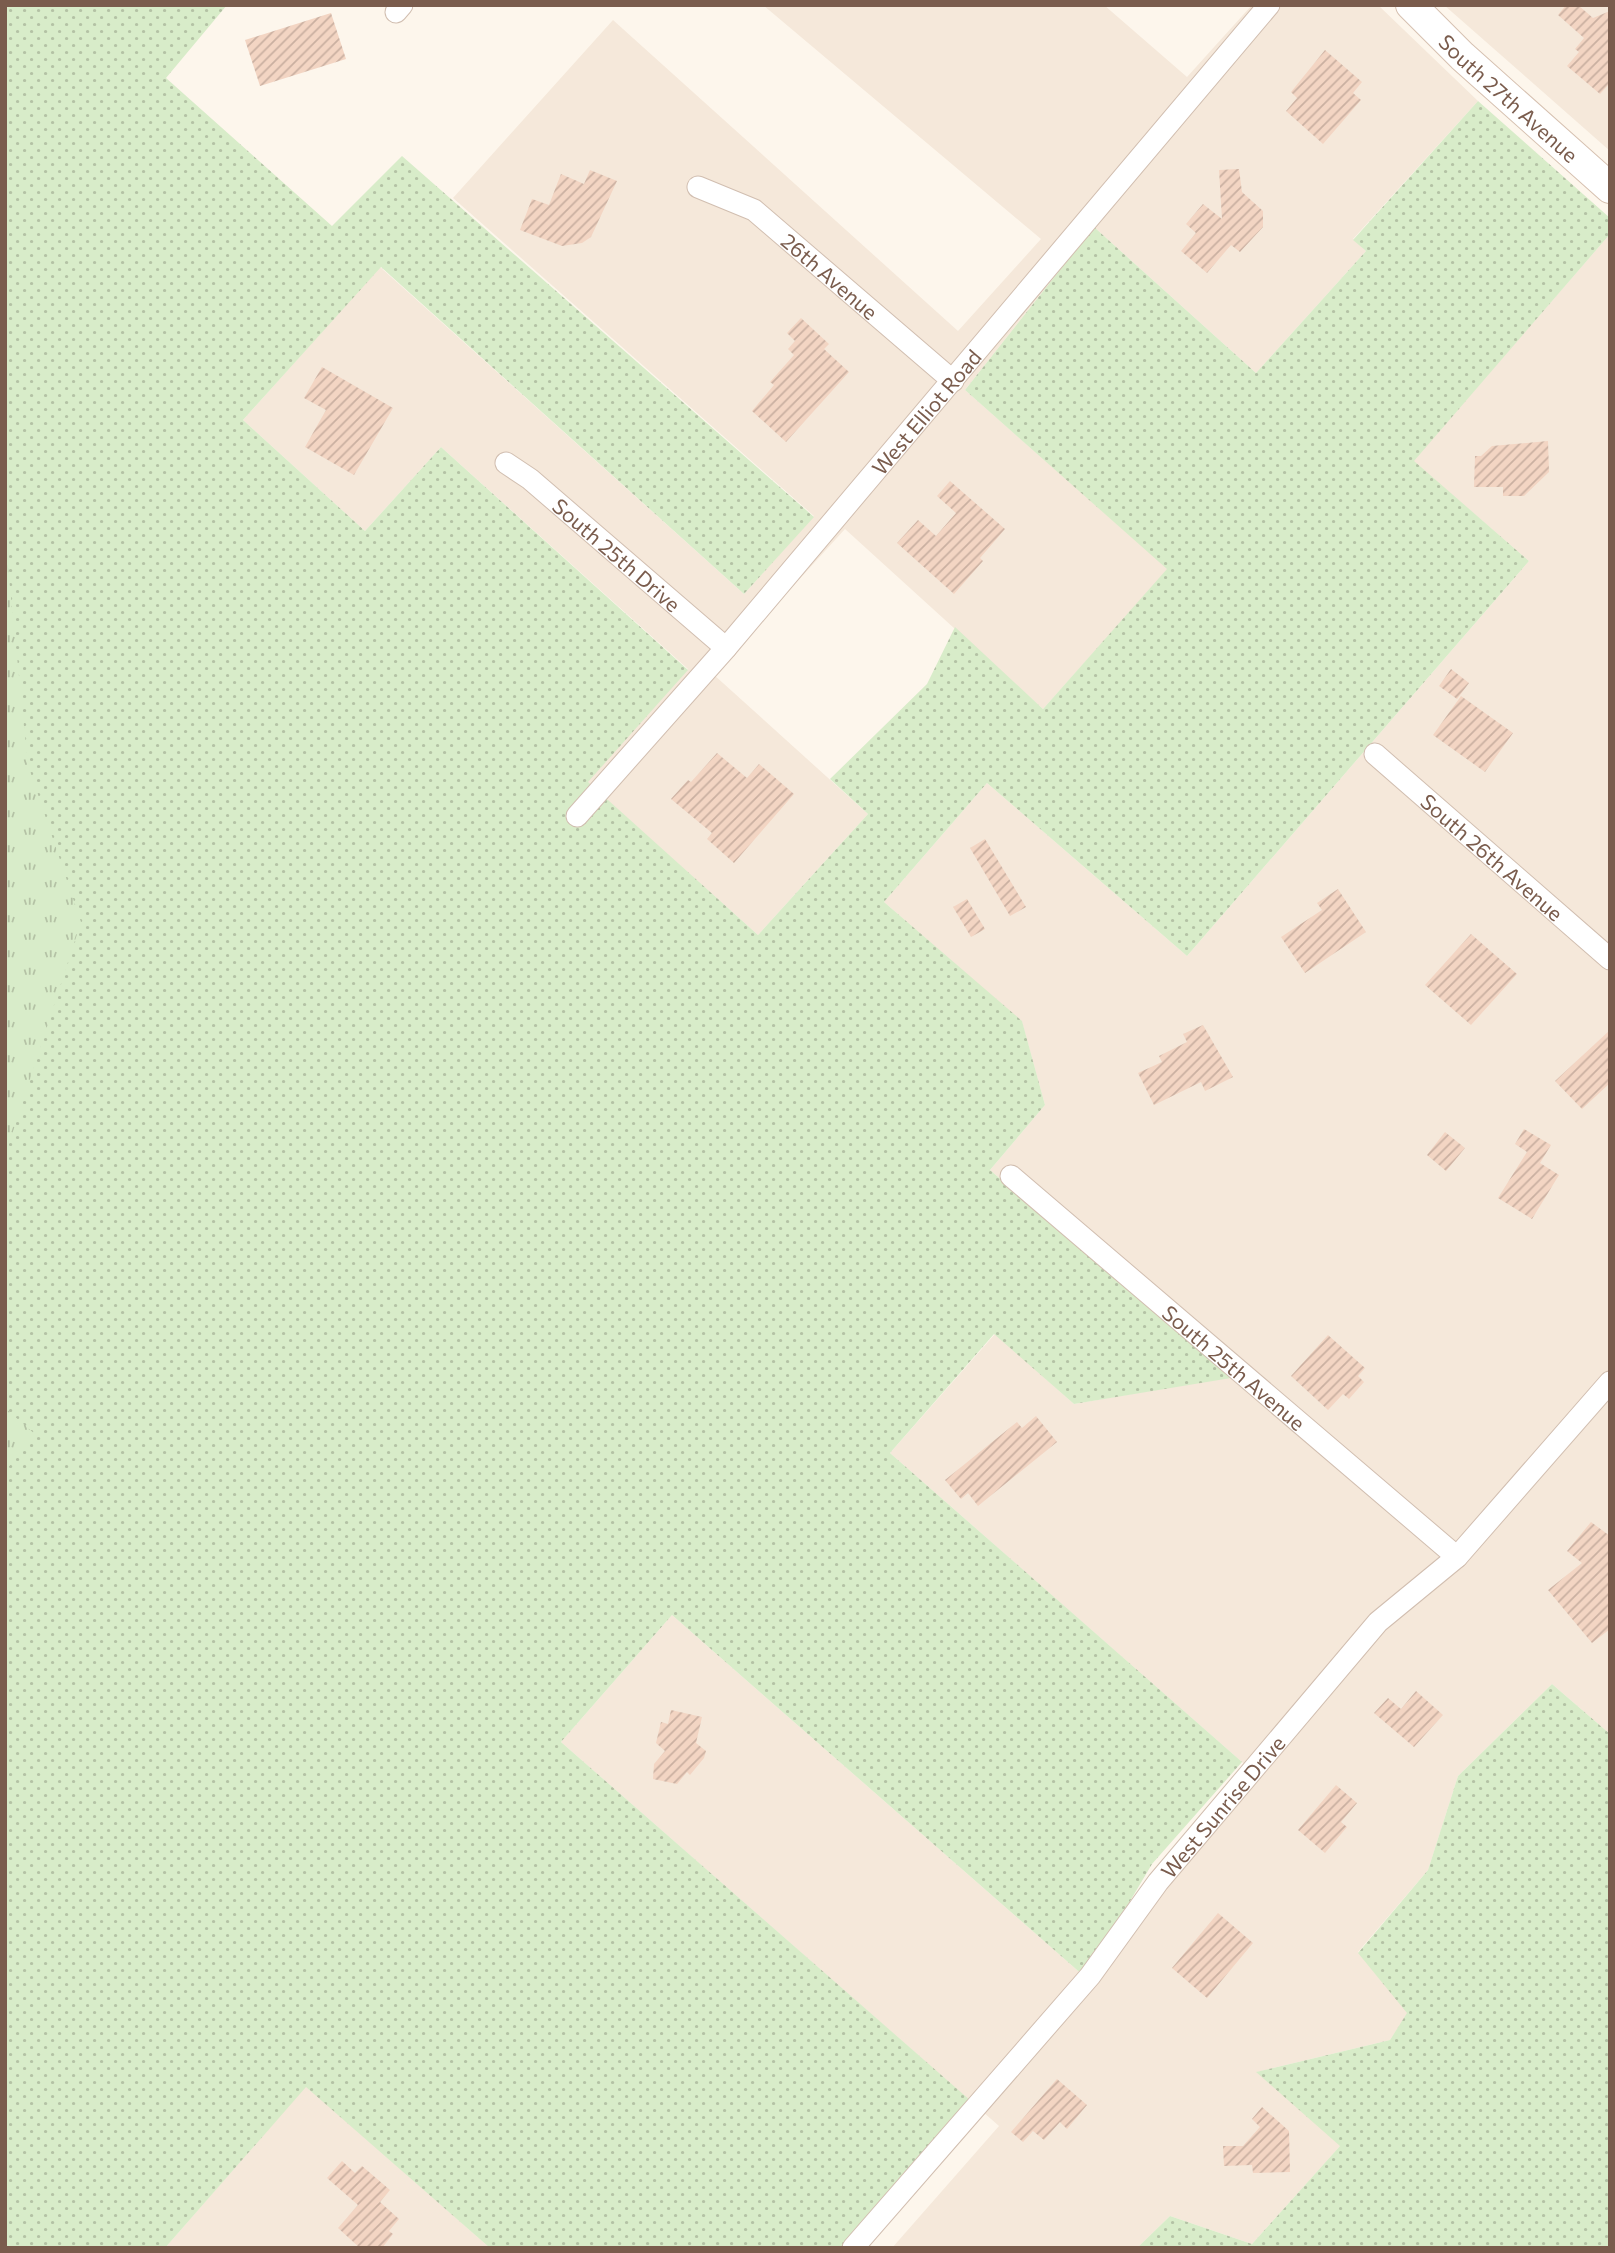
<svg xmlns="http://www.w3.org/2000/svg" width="1615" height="2253" viewBox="0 0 1615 2253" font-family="Commissioner,sans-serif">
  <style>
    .residential { fill: #f5e8da }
    .grass { fill: url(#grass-dots) }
    .park { fill: url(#park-tufts) }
    .building { fill: url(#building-hatch) }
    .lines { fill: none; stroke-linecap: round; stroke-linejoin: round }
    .street-casing { stroke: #d1beb0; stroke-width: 23 }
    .secondary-casing { stroke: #d6c0b0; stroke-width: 32 }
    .street { stroke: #fff; stroke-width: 21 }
    .secondary { stroke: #fff; stroke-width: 30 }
    .labels { text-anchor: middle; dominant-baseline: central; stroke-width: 5; stroke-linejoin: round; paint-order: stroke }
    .street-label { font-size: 21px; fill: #7a5c4d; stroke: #fffaf3 }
  </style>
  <defs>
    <pattern id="grass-dots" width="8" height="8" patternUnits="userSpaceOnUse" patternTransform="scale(1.75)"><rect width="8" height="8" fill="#d8ecc9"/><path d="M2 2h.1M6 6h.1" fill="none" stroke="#b4c2a5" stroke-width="1.8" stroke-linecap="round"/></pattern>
    <pattern id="park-tufts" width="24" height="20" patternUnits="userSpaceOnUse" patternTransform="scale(1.75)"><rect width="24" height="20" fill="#d8ecc9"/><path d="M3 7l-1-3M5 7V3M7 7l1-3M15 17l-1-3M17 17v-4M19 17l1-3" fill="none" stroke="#b4c2a5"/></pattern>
    <pattern id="building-hatch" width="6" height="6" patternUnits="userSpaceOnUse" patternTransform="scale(1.75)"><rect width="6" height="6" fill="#f3d5c3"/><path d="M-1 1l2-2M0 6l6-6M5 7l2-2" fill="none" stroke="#cab0a1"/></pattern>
  </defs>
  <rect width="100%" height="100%" fill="#fdf6ec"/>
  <path class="residential" d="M763,5H1104L1187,77L1252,5H1378L1478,101L1353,239L1366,251L1256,373L1094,227L965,390L1168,569L1043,709L845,529L713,674L868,814L758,935L587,782L688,669L441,447L365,531L243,420L380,267L744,594L814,516L453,198L613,20L958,331L1041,239Z
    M1444,5H1610V151Z
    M1610,234V1734L1552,1684L1458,1776L1428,1870L1358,1952L1408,2013L1390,2040L1257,2072L1341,2145L1252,2244L1170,2216L1137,2248H892L999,2126L561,1742L672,1615L1085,1977L1259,1777L890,1453L995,1334L1074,1404L1230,1377L990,1170L1045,1105L1022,1022L884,902L987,783L1187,956L1529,561L1413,461Z
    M306,2086L490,2248H165Z"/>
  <path class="grass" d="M5,5H227L166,78L332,226L402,156L814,517L744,594L381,267L243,420L365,531L441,447L688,670L588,782L758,935L868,814L830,779L927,684L955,627L1043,709L1167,569L965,390L1094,227L1256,373L1366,251L1353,240L1478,101L1610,218V234L1414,461L1529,561L1187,956L987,783L884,902L1022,1021L1045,1105L990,1170L1231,1378L1074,1404L994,1334L890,1453L1242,1762L1152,1864L1085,1977L672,1615L561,1742L971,2101L842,2248H490L306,2087L165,2248H5Z
    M1552,1684L1610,1734V2248H1137L1170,2216L1252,2244L1340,2146L1256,2072L1390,2040L1407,2013L1358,1953L1428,1870L1458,1776Z"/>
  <path class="park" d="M5,538L28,765L81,922L5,1156Z
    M5,1408L36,1435L5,1471Z"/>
  <path class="building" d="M1566,5H1578L1593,18L1610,11V83L1600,94L1567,66L1579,52L1575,49L1584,38L1558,15Z
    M331,13L346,59L260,86L245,40Z
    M1325,50L1362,82L1353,93L1361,100L1323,144L1286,111L1297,98L1291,92Z
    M1239,169L1242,192L1263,211V227L1240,252L1231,245L1207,273L1181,251L1196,233L1186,224L1203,204L1222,219L1219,170Z
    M590,170L617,181L591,237L582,243L562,246L520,230L532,199L549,205L561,174L584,184Z
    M801,318L829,344L824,349L849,372L786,442L752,411L774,385L770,382L794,355L788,349L795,341L787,333Z
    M322,367L393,408L354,475L305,447L326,410L304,398Z
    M1548,441L1549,472L1524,496H1503V487H1474L1475,456H1481L1492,446Z
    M950,481L1005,529L980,558L983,561L954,594L897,543L918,520L936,536L956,513L937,496Z
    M1451,669L1469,683L1457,699L1439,686Z
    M1461,696L1513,733L1485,772L1433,735Z
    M717,753L747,778L759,764L794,794L734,863L707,839L712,833L671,799L688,780L691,782Z
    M985,839L1026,907L1010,916L970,848Z
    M1338,889L1366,932L1305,973L1281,937L1322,910L1317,903Z
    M967,899L985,929L971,937L953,907Z
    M1471,934L1517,974L1471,1025L1425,985Z
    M1203,1025L1233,1077L1205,1091L1201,1082L1154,1105L1138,1073L1162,1062L1159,1056L1187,1042L1183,1034Z
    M1610,1030V1083L1582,1109L1555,1081Z
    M1524,1129L1551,1145L1540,1163L1559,1175L1532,1219L1498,1198L1527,1152L1515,1144Z
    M1445,1132L1465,1148L1446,1171L1427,1155Z
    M1328,1335L1365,1368L1358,1376L1364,1382L1349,1399L1343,1394L1328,1410L1291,1376Z
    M1036,1416L1057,1442L978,1506L968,1493L961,1499L945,1480L1017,1422L1022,1428Z
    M1591,1522L1610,1536V1629L1592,1643L1548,1590L1582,1563L1567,1551Z
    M1416,1691L1443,1715L1414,1747L1374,1713L1388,1698L1401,1709Z
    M671,1710L702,1717L696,1743L706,1751L704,1758L690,1775L687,1772L677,1784L653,1779L654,1764L665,1751L656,1743L661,1722L668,1724Z
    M1336,1785L1357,1803L1341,1822L1347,1827L1325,1853L1298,1830Z
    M1218,1913L1253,1943L1207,1998L1172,1968Z
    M1057,2079L1087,2105L1067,2129L1060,2122L1044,2140L1033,2131L1023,2142L1011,2132Z
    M1262,2107L1289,2131L1290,2172L1253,2173L1252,2165L1224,2166L1223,2146H1243L1260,2127L1252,2119Z
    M342,2161L355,2173L362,2166L390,2190L380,2202L399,2219L389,2231L393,2234L382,2248H360L338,2228L358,2205L327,2178Z"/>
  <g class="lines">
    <g class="street-casing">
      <g id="street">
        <path d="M396,12L402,5"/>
        <path id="s1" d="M698,187L754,210L953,381"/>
        <path id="s2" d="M506,463L530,479L726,648"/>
        <path id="s3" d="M1375,754L1610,959"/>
        <path id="s4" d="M577,816L726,648L1269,5"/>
        <path id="s5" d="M1011,1176L1457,1557"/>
        <path id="s6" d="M853,2248L1090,1976L1158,1882L1378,1622L1457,1557L1610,1382"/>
      </g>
    </g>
    <g class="secondary-casing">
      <g id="secondary">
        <path id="s7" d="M1411,5L1462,56L1610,188"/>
      </g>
    </g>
    <use href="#street" class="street"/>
    <use href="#secondary" class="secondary"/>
  </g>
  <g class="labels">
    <g class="street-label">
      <text stroke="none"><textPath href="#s7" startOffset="135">South 27th Avenue</textPath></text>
      <text stroke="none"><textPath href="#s1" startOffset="161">26th Avenue</textPath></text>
      <text stroke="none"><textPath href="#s4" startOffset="534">West Elliot Road</textPath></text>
      <text stroke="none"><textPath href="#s2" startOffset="144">South 25th Drive</textPath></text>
      <text stroke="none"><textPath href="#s3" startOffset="156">South 26th Avenue</textPath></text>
      <text stroke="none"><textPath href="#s5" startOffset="294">South 25th Avenue</textPath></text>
      <text stroke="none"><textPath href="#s6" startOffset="576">West Sunrise Drive</textPath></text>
    </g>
  </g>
  <rect width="1615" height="2253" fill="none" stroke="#7a5c4d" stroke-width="14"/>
</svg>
